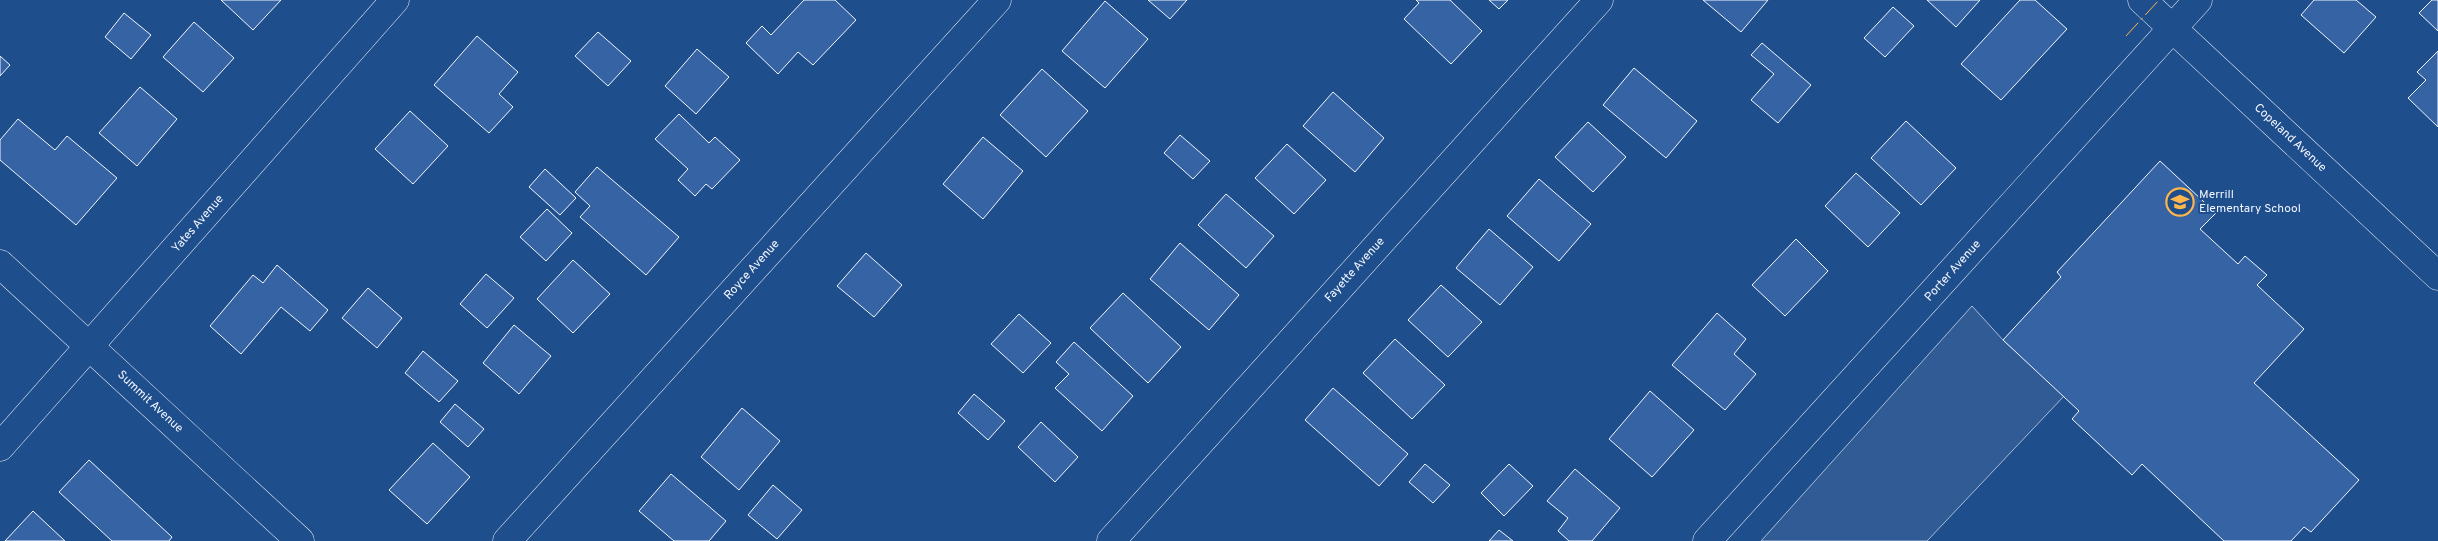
<svg xmlns="http://www.w3.org/2000/svg" width="2438" height="541" viewBox="0 0 2438 541" font-family="Overpass,sans-serif">
  <style>
    .built { fill: #305b95; stroke: #a8bbd7 }
    .building { fill: #3563a3; stroke: #f2f6ff }
    .lines { fill: none; stroke-linecap: round; stroke-linejoin: round }
    .minor-casing { stroke: #f2f6ff; stroke-width: 29 }
    .minor { stroke: #1f4e8c; stroke-width: 28 }
    .power { stroke: #ffb74d; stroke-width: 1; stroke-dasharray: 18 4 2.5 4; stroke-linecap: butt }
    .labels { text-anchor: middle; dominant-baseline: central; stroke-width: 4; stroke-linejoin: round; paint-order: stroke }
    .street-label { font-size: 12px; fill: #f2f6ff; stroke: #1f4e8c }
    .poi-label { font-size: 12px; fill: #f2f6ff; stroke: #1f4e8c; text-anchor: start }
  </style>
  <rect width="100%" height="100%" fill="#1f4e8c"/>
  <path class="built" d="M1972,306L2003,340L2065,395L1927,541H1761Z"/>
  <path class="building" d="M221,0H281L253,30Z
    M804,0H835L856,20L813,65L798,52L778,74L746,43L762,26L771,35Z
    M1148,0H1187L1170,19Z
    M1416,0H1450L1482,31L1451,64L1404,19L1419,3Z
    M1489,0H1508L1499,9Z
    M1703,0H1768L1741,32Z
    M1927,0H1980L1956,27Z
    M2020,0H2035L2067,29L2001,100L1961,64Z
    M2314,0H2356L2376,17L2344,53L2301,15Z
    M2432,0H2438V31L2419,13Z
    M1105,1L1148,39L1105,88L1062,51Z
    M1893,7L1914,26L1885,57L1864,38Z
    M124,13L151,35L131,59L105,37Z
    M194,22L234,58L203,92L163,57Z
    M598,32L631,61L608,86L575,56Z
    M477,36L518,72L499,94L513,107L489,133L434,85Z
    M1762,43L1811,85L1778,123L1751,100L1774,74L1751,55Z
    M697,49L729,77L696,114L665,86Z
    M2438,51V127L2408,98L2426,80L2417,72Z
    M0,56L10,65L0,76Z
    M1634,68L1697,121L1666,158L1603,105Z
    M1042,69L1088,111L1046,157L1000,115Z
    M140,87L177,119L137,166L99,133Z
    M1333,92L1384,138L1355,172L1303,126Z
    M410,111L448,146L413,184L375,149Z
    M679,114L709,143L715,137L740,160L712,189L706,184L695,196L678,180L688,169L655,139Z
    M18,119L55,150L67,136L117,178L76,225L0,160V140Z
    M1906,121L1956,168L1921,205L1871,158Z
    M1588,122L1626,157L1593,192L1555,157Z
    M1180,135L1210,161L1193,179L1164,153Z
    M983,137L1023,171L983,219L943,184Z
    M1287,144L1326,180L1294,214L1255,178Z
    M2160,161L2216,213L2200,229L2238,264L2245,256L2267,275L2257,285L2304,329L2254,383L2359,480L2311,532L2304,527L2291,541H2224L2142,464L2132,475L2072,419L2079,411L2003,340L2061,277L2057,272Z
    M597,167L679,237L646,275L580,217L590,206L575,192Z
    M545,169L576,198L560,215L529,187Z
    M1856,173L1900,213L1868,247L1825,206Z
    M1539,179L1591,224L1559,261L1507,216Z
    M1226,194L1274,236L1246,268L1198,225Z
    M547,209L572,233L546,261L520,237Z
    M1489,229L1533,267L1500,305L1456,268Z
    M1796,239L1828,271L1785,316L1752,285Z
    M1180,243L1239,295L1209,330L1150,279Z
    M866,253L902,285L874,317L837,286Z
    M573,260L610,294L573,333L537,299Z
    M277,265L328,310L310,331L281,307L241,354L210,326L253,275L263,283Z
    M486,274L514,298L487,328L460,304Z
    M1441,285L1482,322L1448,357L1408,320Z
    M368,288L402,318L377,348L342,318Z
    M1123,293L1181,347L1148,383L1090,328Z
    M1717,313L1746,339L1734,354L1756,374L1725,410L1672,365Z
    M1019,314L1051,343L1023,373L991,344Z
    M514,325L551,356L519,394L483,363Z
    M1395,339L1445,385L1412,419L1363,373Z
    M1074,342L1133,396L1102,431L1055,388L1069,374L1056,362Z
    M423,351L458,381L439,402L405,373Z
    M1333,388L1408,454L1379,486L1305,420Z
    M1650,391L1694,430L1652,477L1609,439Z
    M974,394L1005,421L988,440L958,413Z
    M455,404L484,429L468,447L440,422Z
    M742,408L780,441L739,490L701,457Z
    M1041,422L1078,457L1055,482L1018,447Z
    M433,443L470,477L427,524L389,490Z
    M89,460L172,537L169,541H112L59,492Z
    M1425,464L1450,485L1433,503L1409,482Z
    M1509,464L1533,486L1504,516L1481,493Z
    M1575,469L1620,508L1592,541H1569L1558,531L1568,518L1547,501Z
    M671,474L726,521L709,541H674L639,511Z
    M773,485L802,510L777,539L748,515Z
    M33,511L65,541H5Z
    M1499,530L1513,541H1489Z"/>
  <g class="lines">
    <g class="minor-casing">
      <path id="minor" d="M2142,0L2438,276
        M0,264L300,541
        M0,447L395,0
        M507,541L997,0
        M1111,541L1599,0
        M1707,541L2198,0"/>
    </g>
    <use href="#minor" class="minor"/>
    <path class="power" d="M2126,36L2159,0"/>
  </g>
  <defs>
    <g id="school-ring" transform="scale(1.4375)"><circle r="9.5" fill="#1f4e8c" stroke="#ffb74d" stroke-width="1.5"/><path d="M0-5L7-2L0 1L-7-2ZM-4 1L0 2.5L4 1V4Q0 6-4 4Z" fill="#ffb74d"/></g>
  </defs>
  <g fill-rule="evenodd">
    <use href="#school-ring" x="2180" y="202"/>
  </g>
  <g class="labels">
    <g class="street-label">
      <text transform="translate(2290 138) rotate(43)">Copeland Avenue</text>
      <text transform="translate(198 224) rotate(-49)">Yates Avenue</text>
      <text transform="translate(752 270) rotate(-48)">Royce Avenue</text>
      <text transform="translate(1355 270) rotate(-48)">Fayette Avenue</text>
      <text transform="translate(1953 271) rotate(-48)">Porter Avenue</text>
      <text transform="translate(150 402) rotate(43)">Summit Avenue</text>
    </g>
    <g class="poi-label">
      <text x="2199" y="195">Merrill<tspan x="2199" dy="14">Elementary School</tspan></text>
    </g>
  </g>
</svg>
